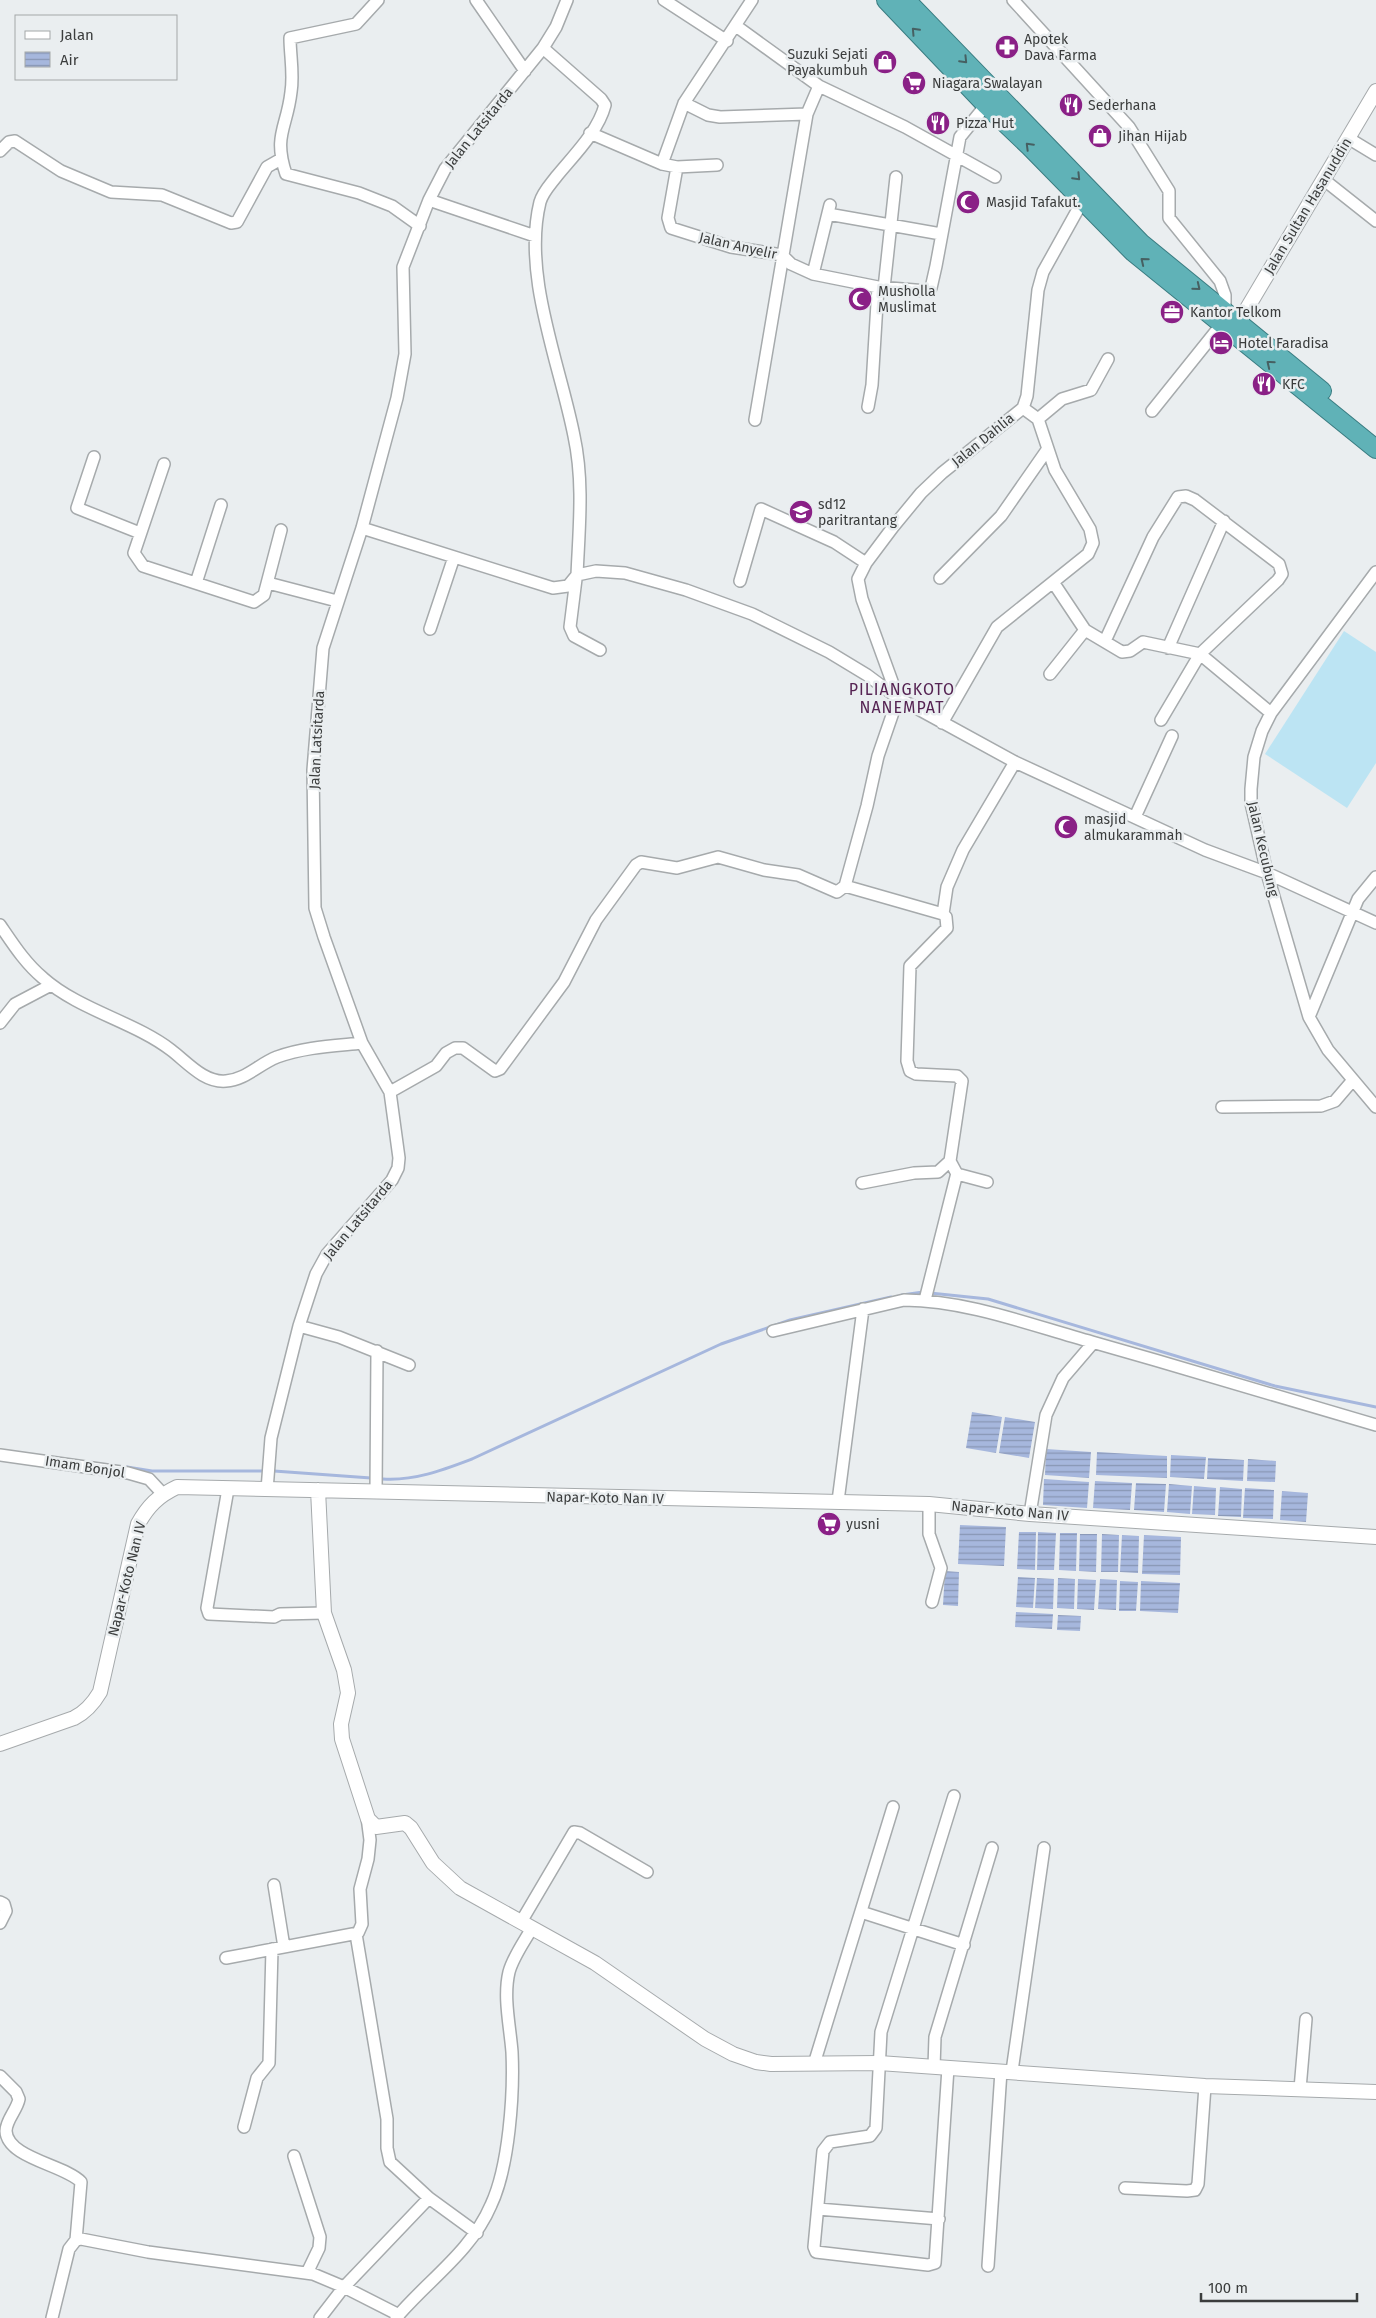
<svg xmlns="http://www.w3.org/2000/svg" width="1376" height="2318" viewBox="0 0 1376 2318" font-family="'Fira Sans',sans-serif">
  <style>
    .pitch { fill: #bce4f3 }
    .water { fill: url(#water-rules) }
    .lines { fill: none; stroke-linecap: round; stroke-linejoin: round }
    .stream { stroke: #a6b7dd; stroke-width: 3 }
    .minor-casing { stroke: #a6aaac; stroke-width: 14 }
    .tertiary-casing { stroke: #a6aaac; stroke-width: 16 }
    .trunk-casing { stroke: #3a7c81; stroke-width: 20 }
    .minor { stroke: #fff; stroke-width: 11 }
    .tertiary { stroke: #fff; stroke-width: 14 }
    .trunk { stroke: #60b2b7; stroke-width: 18 }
    .oneway { stroke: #466062 }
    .labels { text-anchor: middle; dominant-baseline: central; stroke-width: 5; stroke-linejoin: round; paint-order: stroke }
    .poi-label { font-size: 14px; fill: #3b3d3d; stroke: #eaeef0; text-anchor: start }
    .street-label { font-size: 14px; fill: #3b3d3d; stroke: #eaeef0 }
    .quarter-label { font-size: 16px; letter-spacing: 1px; fill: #552352; stroke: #eaeef0 }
  </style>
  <defs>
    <pattern id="water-rules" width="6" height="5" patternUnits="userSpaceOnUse" patternTransform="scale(1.25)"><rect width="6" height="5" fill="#a6b7dd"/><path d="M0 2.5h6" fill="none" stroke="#8896b4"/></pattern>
  </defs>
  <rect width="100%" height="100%" fill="#eaeef0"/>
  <path class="pitch" d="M1344,631L1376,652V763L1347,808L1265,754Z"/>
  <path class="water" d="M972,1412L1002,1417L996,1453L966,1448Z
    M1005,1417L1035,1422L1029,1458L999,1453Z
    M1046,1449L1091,1452L1089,1478L1045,1475Z
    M1097,1452L1167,1456V1478L1096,1475Z
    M1171,1455L1206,1457L1204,1479L1170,1477Z
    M1208,1458L1244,1460L1243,1481L1207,1479Z
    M1248,1459L1276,1461L1275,1482L1247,1481Z
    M1044,1479L1089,1482L1087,1508L1043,1505Z
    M1095,1481L1132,1483L1130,1510L1093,1508Z
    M1136,1483L1166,1484L1164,1512L1134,1510Z
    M1169,1484L1192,1486L1190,1514L1167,1512Z
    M1194,1486L1216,1488L1215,1515L1192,1514Z
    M1220,1487L1242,1489L1241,1517L1218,1516Z
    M1245,1488L1274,1490L1273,1519L1243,1518Z
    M1282,1491L1308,1493L1306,1522L1280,1520Z
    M960,1525L1006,1527L1004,1566L958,1564Z
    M1019,1532H1036L1035,1570L1017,1569Z
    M1038,1532L1056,1533L1054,1570H1037Z
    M1060,1533H1077L1076,1571L1059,1570Z
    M1080,1534H1097L1096,1572L1079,1571Z
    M1102,1534L1119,1535L1118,1572H1101Z
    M1122,1535L1139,1536L1138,1573L1120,1572Z
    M1144,1535L1181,1537L1180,1575L1142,1574Z
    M945,1571L959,1572L958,1606L943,1605Z
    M1018,1577L1035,1578L1033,1608L1016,1607Z
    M1037,1578L1054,1579L1053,1609L1035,1608Z
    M1058,1578L1075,1579L1074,1609L1057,1608Z
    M1078,1579L1096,1580L1094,1610L1077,1609Z
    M1100,1579L1117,1580L1116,1610L1098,1609Z
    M1120,1581L1138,1582L1136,1611H1119Z
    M1141,1581L1180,1583L1178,1613L1140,1611Z
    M1016,1612L1053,1614L1052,1629L1015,1627Z
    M1058,1615L1081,1616L1080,1631L1057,1630Z"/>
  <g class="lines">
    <path class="stream" d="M930,1293L988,1299L1275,1386L1376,1407
      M902,1295L923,1292
      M127,1467L152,1471H264
      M274,1471L371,1478
      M383,1479C415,1481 443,1470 472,1459L721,1344L790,1320L891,1297"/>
    <g class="minor-casing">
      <path id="minor" d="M378,0L356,24L290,38C290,55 294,74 291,92C287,128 273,135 286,174L359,193L392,206L420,226
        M476,0L525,71
        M664,0L727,41
        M752,0L684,103L662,164L677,167L668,218L671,228L731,247L782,255L791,264L813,274L878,287L927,291L931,288L936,266L960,137L986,105
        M1013,0L1129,127L1169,191V218L1220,281L1225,295V310
        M736,26L819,86L905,127L995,177
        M543,48L601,99L605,105C598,132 573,156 556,177C550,185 543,192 540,202C522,275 560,364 574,436C584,482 579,529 577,575
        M684,103L708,115L720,117L807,114
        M590,133L662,164
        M1348,138L1376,155
        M0,151L9,142L15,141L61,171L111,192L162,195L231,223L237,222L267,167L281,159
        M677,167L717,165
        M1323,179L1376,221
        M429,200L535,236
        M828,214L941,234
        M813,274L830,205
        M884,288L896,177
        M868,407L872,385L878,287
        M1152,411L1221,325
        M1038,419L1062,399L1091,390L1108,359
        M755,420L807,114L819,86
        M94,457L77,508L140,533
        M164,464L134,553L143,566L254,602L264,595L281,530
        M362,528L553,588L568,586L577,575L596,571L625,573L686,590L752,614L829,652L867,675L898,698L1015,762L1205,850L1267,873L1376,923
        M1376,572L1271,713L1262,731L1254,757L1251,789V803L1267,873L1309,1017L1328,1050L1376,1107
        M940,578L1001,516L1047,450
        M576,579L570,627L574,636L600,650
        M740,581L761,509L834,542L866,563
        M1053,582L1085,630L1122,652L1130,651L1143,642L1200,654L1271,713
        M196,583L221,505
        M268,583L337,601
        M430,629L454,557
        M1105,641L1153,537L1178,497L1186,496L1195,500L1279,564L1282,574L1278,580L1200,654L1161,720
        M1168,648L1224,521
        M1050,674L1085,630
        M942,723L997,627L1088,554L1093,543L1090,529L1055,470L1038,419L1023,408
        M1135,817L1172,736
        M845,886L943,914L946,917L947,928L910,966L907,1061L910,1071L916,1074L957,1076L962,1081L950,1161
        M943,914L947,887L963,850L1015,762
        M0,925C13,944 25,963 43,978C79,1010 135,1022 171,1050C187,1062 204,1083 226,1081C245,1080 259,1064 277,1057C305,1047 333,1046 362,1043
        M1309,1017L1358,899L1376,877
        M0,1023L15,1004L51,985
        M390,1092L436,1066L446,1053L455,1048H463L495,1071L500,1069L564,982L596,920L636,865L641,862L677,868L718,857L764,870L798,875L837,892L845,886L867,806L878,756L898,698L862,599L858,579L866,563L893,527L921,493L942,473L1023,408L1027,396L1038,290L1043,272L1082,202
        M1222,1107L1321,1106L1335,1101L1353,1080
        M862,1183L914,1173L938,1172L950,1161L957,1174L987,1182
        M925,1300L957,1173
        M299,1326L339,1337L409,1365
        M773,1331L904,1300C970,1301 1030,1325 1092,1342C1187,1369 1282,1397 1376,1425
        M0,1455L128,1473L149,1479L163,1494
        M228,1489L207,1608L209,1614L274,1617L280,1614L324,1613
        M267,1490L271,1438L299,1326L316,1274L327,1254L392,1180L398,1168L399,1158L390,1092L362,1043L324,937L315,908L313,770L323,648L362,528L397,398L405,354L403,267L429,200L445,169L543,48L556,27L567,0
        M376,1492L377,1351
        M838,1501L863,1309
        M929,1504V1534L941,1568L932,1602
        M1030,1514L1046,1415L1063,1378L1093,1343
        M274,1885L284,1947
        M0,1902L4,1904L6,1911L0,1923
        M861,1912L964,1945
        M521,1922L574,1832L580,1833L647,1872
        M356,1934L387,2119V2148L390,2162L429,2198L477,2233
        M226,1958L358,1933L362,1924L360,1889L368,1859L370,1840L367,1817
        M814,2064L893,1807
        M934,2067L935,2037L992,1848
        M948,2068L935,2263L928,2265L816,2252L814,2247L823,2151L830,2142L870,2136L876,2128L881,2032L954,1796
        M1012,2071L1044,1848
        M0,2076L16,2092L19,2099C17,2110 6,2120 6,2131C7,2158 65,2165 81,2182L76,2240
        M1300,2089L1306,2019
        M244,2127L257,2078L269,2063L272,1949
        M294,2156L320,2237L319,2248L307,2273
        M1125,2188L1187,2191L1195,2190L1198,2184L1205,2086
        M818,2209L939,2219
        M988,2266L1001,2071
        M52,2318L69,2249L76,2240L81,2239L148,2252L313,2274L344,2287L399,2315
        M320,2318L344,2287L429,2198
        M396,2318C428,2280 471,2252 491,2205C509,2167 514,2094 512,2052C510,2026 503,1997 509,1972C513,1957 524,1942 532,1928"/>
    </g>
    <g class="tertiary-casing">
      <path id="tertiary" d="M1239,322L1376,91
        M318,1490L324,1613L344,1670L348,1693L341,1724L342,1739L368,1819L376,1827L405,1823L411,1828L433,1863L460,1888L595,1963L705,2039L733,2054L756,2062L771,2064L879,2063L1205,2086L1376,2092
        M0,1744L74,1718C86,1712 93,1704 100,1692L138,1524C148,1506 158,1496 177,1487L929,1504L1030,1514L1376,1537"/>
    </g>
    <g class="trunk-casing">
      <path id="trunk" d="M886,0L986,105L1029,146L1133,252L1376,449
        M906,0L1141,243L1322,391"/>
    </g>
    <use href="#minor" class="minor"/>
    <use href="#tertiary" class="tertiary"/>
    <use href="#trunk" class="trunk"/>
  </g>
  <defs><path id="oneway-chevron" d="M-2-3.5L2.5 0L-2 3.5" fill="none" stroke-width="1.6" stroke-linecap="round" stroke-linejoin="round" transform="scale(1.25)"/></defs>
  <g class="oneway">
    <use href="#oneway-chevron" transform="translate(915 31) rotate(-133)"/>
    <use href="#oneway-chevron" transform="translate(964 60) rotate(46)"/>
    <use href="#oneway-chevron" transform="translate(1029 146) rotate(-135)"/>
    <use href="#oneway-chevron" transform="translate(1077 177) rotate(46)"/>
    <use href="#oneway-chevron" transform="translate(1144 261) rotate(-141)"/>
    <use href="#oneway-chevron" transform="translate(1197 287) rotate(39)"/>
    <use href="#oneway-chevron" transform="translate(1270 364) rotate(-141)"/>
  </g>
  <defs>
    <g id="pharmacy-disc" transform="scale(1.25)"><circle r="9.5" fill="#8a2086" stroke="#eaeef0"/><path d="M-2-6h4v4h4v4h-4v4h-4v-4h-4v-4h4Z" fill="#fff"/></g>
    <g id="shop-disc" transform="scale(1.25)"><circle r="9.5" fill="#8a2086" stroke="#eaeef0"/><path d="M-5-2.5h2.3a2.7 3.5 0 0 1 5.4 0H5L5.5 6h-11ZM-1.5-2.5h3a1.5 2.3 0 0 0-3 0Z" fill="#fff"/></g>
    <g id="supermarket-disc" transform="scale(1.25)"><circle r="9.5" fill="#8a2086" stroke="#eaeef0"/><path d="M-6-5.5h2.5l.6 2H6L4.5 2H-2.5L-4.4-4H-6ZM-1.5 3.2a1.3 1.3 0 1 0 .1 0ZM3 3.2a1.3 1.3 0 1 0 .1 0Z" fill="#fff"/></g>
    <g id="restaurant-disc" transform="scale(1.25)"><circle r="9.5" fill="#8a2086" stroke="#eaeef0"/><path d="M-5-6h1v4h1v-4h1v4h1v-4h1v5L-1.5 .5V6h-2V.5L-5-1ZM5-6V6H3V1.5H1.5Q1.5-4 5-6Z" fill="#fff"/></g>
    <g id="mosque-disc" transform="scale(1.25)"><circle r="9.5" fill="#8a2086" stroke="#eaeef0"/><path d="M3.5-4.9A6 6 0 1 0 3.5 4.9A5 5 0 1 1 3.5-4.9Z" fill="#fff"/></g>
    <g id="office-disc" transform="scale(1.25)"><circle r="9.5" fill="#8a2086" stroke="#eaeef0"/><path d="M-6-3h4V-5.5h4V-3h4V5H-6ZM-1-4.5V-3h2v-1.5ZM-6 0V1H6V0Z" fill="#fff"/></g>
    <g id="hotel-disc" transform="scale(1.25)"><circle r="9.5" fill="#8a2086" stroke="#eaeef0"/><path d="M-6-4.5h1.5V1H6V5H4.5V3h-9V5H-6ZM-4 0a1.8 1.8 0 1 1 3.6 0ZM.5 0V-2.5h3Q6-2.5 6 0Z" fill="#fff"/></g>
    <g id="school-disc" transform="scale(1.25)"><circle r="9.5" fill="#8a2086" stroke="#eaeef0"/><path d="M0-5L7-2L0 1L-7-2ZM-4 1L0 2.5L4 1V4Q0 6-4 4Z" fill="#fff"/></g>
  </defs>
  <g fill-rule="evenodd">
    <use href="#pharmacy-disc" x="1007" y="47"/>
    <use href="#shop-disc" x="885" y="62"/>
    <use href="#supermarket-disc" x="914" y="83"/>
    <use href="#restaurant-disc" x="1071" y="105"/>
    <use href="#restaurant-disc" x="938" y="123"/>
    <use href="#shop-disc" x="1100" y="136"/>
    <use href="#mosque-disc" x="968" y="202"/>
    <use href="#mosque-disc" x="860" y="299"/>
    <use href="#office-disc" x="1172" y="312"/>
    <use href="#hotel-disc" x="1221" y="343"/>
    <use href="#restaurant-disc" x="1264" y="384"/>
    <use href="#school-disc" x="801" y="512"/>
    <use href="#mosque-disc" x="1066" y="827"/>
    <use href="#supermarket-disc" x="829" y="1524"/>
  </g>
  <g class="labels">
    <g class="poi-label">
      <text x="1024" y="39">Apotek<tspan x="1024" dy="16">Dava Farma</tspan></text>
      <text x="868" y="54" text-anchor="end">Suzuki Sejati<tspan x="868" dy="16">Payakumbuh</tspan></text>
      <text x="932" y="83">Niagara Swalayan</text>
      <text x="1088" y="105">Sederhana</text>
      <text x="956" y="123">Pizza Hut</text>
      <text x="1118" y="136">Jihan Hijab</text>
      <text x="986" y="202">Masjid Tafakut.</text>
      <text x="878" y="291">Musholla<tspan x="878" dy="16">Muslimat</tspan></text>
      <text x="1190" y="312">Kantor Telkom</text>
      <text x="1238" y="343">Hotel Faradisa</text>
      <text x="1282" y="384">KFC</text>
      <text x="818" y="504">sd12<tspan x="818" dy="16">paritrantang</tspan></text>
      <text x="1084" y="819">masjid<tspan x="1084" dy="16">almukarammah</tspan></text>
      <text x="846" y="1524">yusni</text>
    </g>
    <g class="street-label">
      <text transform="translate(479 128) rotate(-51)">Jalan Latsitarda</text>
      <text transform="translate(1308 206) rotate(-59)">Jalan Sultan Hasanuddin</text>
      <text transform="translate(738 246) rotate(13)">Jalan Anyelir</text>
      <text transform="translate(983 440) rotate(-39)">Jalan Dahlia</text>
      <text transform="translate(317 740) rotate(-87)">Jalan Latsitarda</text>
      <text transform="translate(1263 849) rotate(77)">Jalan Kecubung</text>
      <text transform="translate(358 1220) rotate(-50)">Jalan Latsitarda</text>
      <text transform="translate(85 1467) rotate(9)">Imam Bonjol</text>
      <text transform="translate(605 1498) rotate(1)">Napar-Koto Nan IV</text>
      <text transform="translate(1010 1511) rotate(5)">Napar-Koto Nan IV</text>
      <text transform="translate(127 1579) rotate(-76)">Napar-Koto Nan IV</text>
    </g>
    <g class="quarter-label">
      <text x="902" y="689">PILIANGKOTO<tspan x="902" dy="18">NANEMPAT</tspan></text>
    </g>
  </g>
  <rect x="15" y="15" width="162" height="65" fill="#eaeef0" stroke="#a4a7a8"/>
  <rect x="25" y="31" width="25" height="8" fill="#ffffff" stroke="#a4a7a8"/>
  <text x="60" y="40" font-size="15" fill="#3b3d3d">Jalan</text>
  <rect x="25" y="52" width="25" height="15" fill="url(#water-rules)" stroke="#a4a7a8"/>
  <text x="60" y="65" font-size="15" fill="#3b3d3d">Air</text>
  <path d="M1201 2293v8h156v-8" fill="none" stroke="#3b3d3d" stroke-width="2.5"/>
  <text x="1208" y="2293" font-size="15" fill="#3b3d3d" stroke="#eaeef0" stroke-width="4" paint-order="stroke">100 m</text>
</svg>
